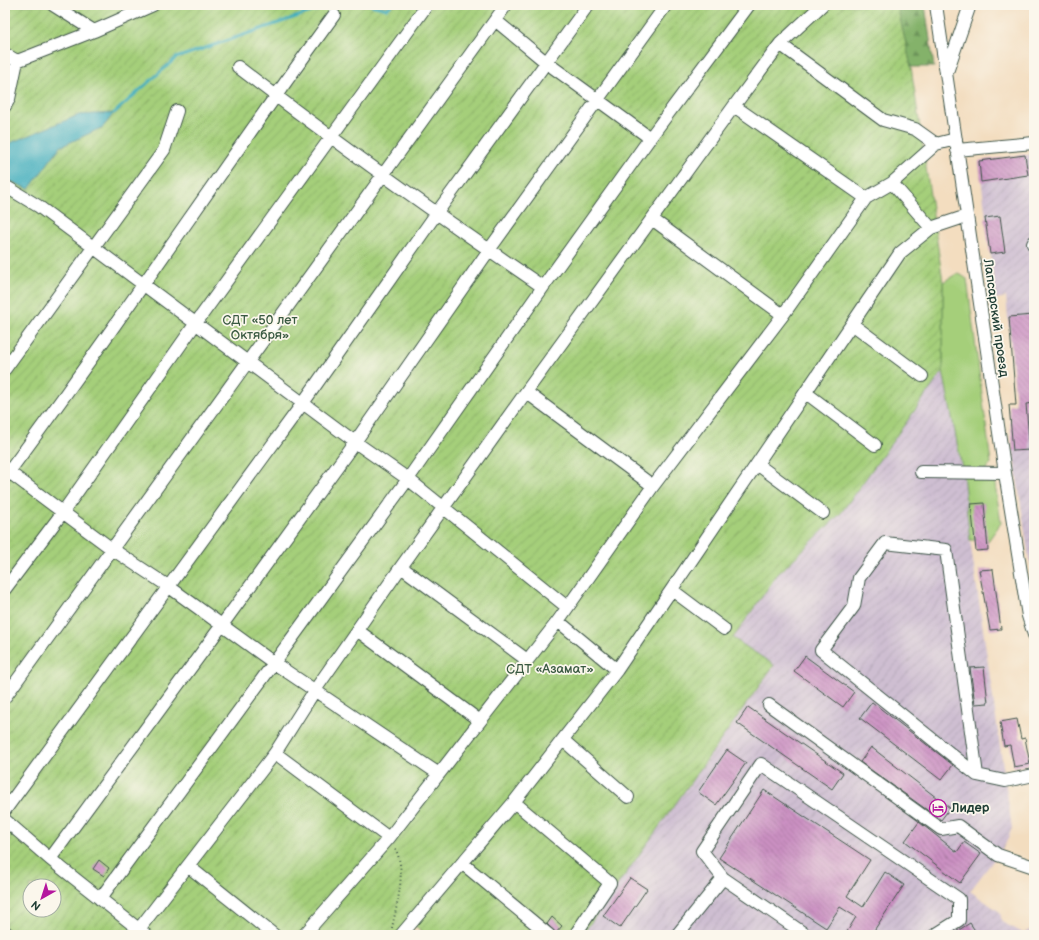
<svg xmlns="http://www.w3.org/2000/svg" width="1039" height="940" viewBox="0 0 1039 940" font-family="'Balsamiq Sans',sans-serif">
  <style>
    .industrial { fill: url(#industrial-furrows) }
    .green { fill: #a5cf7a; stroke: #628657 }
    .forest { fill: url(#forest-firs); stroke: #52784f }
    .garden { fill: url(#garden-furrows); stroke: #628657; fill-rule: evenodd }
    .water { fill: #3fadbd; stroke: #2f7578 }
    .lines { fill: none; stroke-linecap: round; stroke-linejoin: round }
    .stream { stroke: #3fadbd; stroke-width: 3 }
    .building { fill: url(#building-back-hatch) }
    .minor-casing { stroke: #3f5549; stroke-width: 14 }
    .path { stroke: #3f5549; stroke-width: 2; stroke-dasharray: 1 3; stroke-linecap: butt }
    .minor { stroke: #fff; stroke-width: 12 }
    .labels { text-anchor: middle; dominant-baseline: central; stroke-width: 3.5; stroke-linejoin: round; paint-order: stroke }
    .street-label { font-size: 13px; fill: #1f3d34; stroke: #fbf7ec }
    .park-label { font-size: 13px; fill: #3a5a42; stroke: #fbf7ec }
    .poi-label { font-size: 13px; font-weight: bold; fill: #1f3d34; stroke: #fbf7ec; text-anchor: start }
  </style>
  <defs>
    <pattern id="industrial-furrows" width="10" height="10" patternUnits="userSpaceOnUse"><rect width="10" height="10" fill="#cebed1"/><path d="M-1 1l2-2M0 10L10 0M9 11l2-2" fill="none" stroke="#b0a4b4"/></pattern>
    <pattern id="forest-firs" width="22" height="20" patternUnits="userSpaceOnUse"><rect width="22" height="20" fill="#84b26a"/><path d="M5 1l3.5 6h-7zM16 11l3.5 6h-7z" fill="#6b9258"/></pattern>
    <pattern id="garden-furrows" width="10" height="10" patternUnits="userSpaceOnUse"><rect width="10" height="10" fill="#a5cf7a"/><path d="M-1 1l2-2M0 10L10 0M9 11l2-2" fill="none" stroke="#86a965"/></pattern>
    <pattern id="building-back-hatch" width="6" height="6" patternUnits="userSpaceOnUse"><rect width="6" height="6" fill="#cb90c2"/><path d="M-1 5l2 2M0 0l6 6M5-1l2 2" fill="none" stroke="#a4779e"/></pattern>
  </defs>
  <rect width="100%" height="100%" fill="#fbf7ec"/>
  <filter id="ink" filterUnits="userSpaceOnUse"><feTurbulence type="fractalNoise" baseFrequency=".025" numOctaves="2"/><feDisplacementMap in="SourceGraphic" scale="8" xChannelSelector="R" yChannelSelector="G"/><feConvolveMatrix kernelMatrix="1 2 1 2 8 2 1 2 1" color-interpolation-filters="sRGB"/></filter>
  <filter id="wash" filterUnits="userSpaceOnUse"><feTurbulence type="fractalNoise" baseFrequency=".012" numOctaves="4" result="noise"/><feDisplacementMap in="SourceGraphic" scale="16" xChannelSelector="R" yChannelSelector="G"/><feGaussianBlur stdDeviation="0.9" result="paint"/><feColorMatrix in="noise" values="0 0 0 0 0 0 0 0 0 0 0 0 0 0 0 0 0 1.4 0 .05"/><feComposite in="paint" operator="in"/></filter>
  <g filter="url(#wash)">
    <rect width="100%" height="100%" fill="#f3ddbf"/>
    <path class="industrial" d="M1034,154V573L1029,559L1013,451L1009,405L1016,404L1006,297L996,299L979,161Z
      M943,371L963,473L970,540L1012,828L1005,845L970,891L1000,912L1002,922L1023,933L1034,928V935H582L774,666L733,639L777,575L841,513Z"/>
    <path class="green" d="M958,273L967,279L991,463L983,474L994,478L1001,523L988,541L970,540L963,473L943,371V282Z"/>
    <path class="forest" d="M897,5H925L934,67H911Z"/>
    <path class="garden" d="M5,5H166L167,7L174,5H897L911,67L943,282V371L841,513L777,575L733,638L774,665L582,935H426L412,923L401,935H5V837L15,830L5,820V179L29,189L60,147L103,127L113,113L79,115L5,145ZM30,886H54V910H30Z"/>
    <path class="water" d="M114,113L103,127L60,147L29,189L5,179V145L79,115Z"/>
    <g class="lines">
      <path class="stream" d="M371,5L387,9L391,5
        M114,113L176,58L331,5"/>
    </g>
    <g id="blocks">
      <path class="building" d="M1025,155L1028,175L981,182L979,161Z
        M1000,216L1005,252L990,254L985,218Z
        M1033,315L1034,330V403L1026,404L1030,450L1013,451L1009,405H1016L1009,317Z
        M984,503L988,550L976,551L971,504Z
        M993,569L1001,629L990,630L979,570Z
        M805,656L854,692L843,707L794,671Z
        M984,667L988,703L975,704L970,668Z
        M872,702L953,765L941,780L860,718Z
        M748,707L843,773L832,789L737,723Z
        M1017,719L1021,739L1025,738L1030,764L1014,767L1010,745L1004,746L1000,722Z
        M871,747L950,808L941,820L860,762Z
        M727,750L746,763L716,805L698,792Z
        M764,790L870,860L847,896L863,907L885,872L904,885L871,935H845L856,917L840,907L826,928L719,858Z
        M919,822L957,852L964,842L981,854L960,883L905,841Z
        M99,860L109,868L104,876L93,869Z
        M630,878L647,889L620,928L603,916Z
        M552,917L562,926L556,933L547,924Z
        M970,923L978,935H951Z"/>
    </g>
  </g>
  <g filter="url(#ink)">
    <use href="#blocks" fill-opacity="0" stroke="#3f5549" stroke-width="1"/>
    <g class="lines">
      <g class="minor-casing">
        <path id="minor" d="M53,5L94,31
          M936,5L1005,473L1028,616L1034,635
          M495,20L547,63L650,138
          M780,44L883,120L915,129L936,144
          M5,54L17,61
          M238,67C337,143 439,216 543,287
          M947,72L970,5
          M5,106L9,99L17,61L94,31L153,5
          M734,106L866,198L892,183L936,144L956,139
          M957,150L1034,143
          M892,183L931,228
          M5,186L38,206L355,442L408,479L567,607
          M652,219L783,315
          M1033,244L1034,242
          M852,324L922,376
          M5,369L164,150L177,111
          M526,392L653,486
          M806,393L875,445
          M757,464L823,513
          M5,469L112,549L168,586L274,663L439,774
          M921,472L1005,473
          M5,477C118,326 222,168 334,15
          M401,567L527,660
          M5,589L63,512L196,323L427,5
          M672,590L724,629
          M558,621L617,670
          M357,630L480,721
          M5,697L506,5
          M769,705L941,829L958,826L998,855L1034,867
          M563,740L628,797
          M275,753L389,838
          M977,775L946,550L885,543L859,578L854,606L821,650L977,775L1005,781L1034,775
          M514,802L610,883L575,935
          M5,810L303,403L436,214L588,5
          M5,820L50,859L146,935
          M50,859L222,625L355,442L489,250L666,5
          M462,863L549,935
          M188,866L274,935
          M723,878L702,851L761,764L959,899V920L935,935
          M100,899L274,663L408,479L543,287L650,138L749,5
          M139,929L275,753L315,690L401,567L526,392L734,106L780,44L822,5
          M5,932L9,935
          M304,935L389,838L558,621L653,486L783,315L866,198
          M401,935L514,802L617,670L900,253L931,228L967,216
          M677,935L723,878L806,935"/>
      </g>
      <path class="path" d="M392,928C397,903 407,871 395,848"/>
      <use href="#minor" class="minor"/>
    </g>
  </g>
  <defs>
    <g id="hotel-ring" transform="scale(0.9)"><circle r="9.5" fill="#fbf7ec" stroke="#b5179e" stroke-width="1.5"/><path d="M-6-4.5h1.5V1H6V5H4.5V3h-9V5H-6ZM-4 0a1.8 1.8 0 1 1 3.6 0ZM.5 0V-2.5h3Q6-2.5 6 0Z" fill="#b5179e"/></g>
  </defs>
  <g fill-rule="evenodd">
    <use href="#hotel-ring" x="938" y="808"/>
  </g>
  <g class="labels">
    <g class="street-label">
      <text transform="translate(996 318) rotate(82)">Лапсарский проезд</text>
    </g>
    <g class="park-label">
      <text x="260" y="320">СДТ «50 лет<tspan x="260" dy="15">Октября»</tspan></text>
      <text x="550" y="669">СДТ «Азамат»</text>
    </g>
    <g class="poi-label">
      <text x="951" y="808">Лидер</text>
    </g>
  </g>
  <rect width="1039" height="940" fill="none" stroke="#fbf7ec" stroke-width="20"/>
  <g transform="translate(42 898) rotate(219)"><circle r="19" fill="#fbf7ec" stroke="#a3ada2"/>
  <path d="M0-3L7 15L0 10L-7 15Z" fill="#b5179e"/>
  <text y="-6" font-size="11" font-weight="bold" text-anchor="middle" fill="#1f3d34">N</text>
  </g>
</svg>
